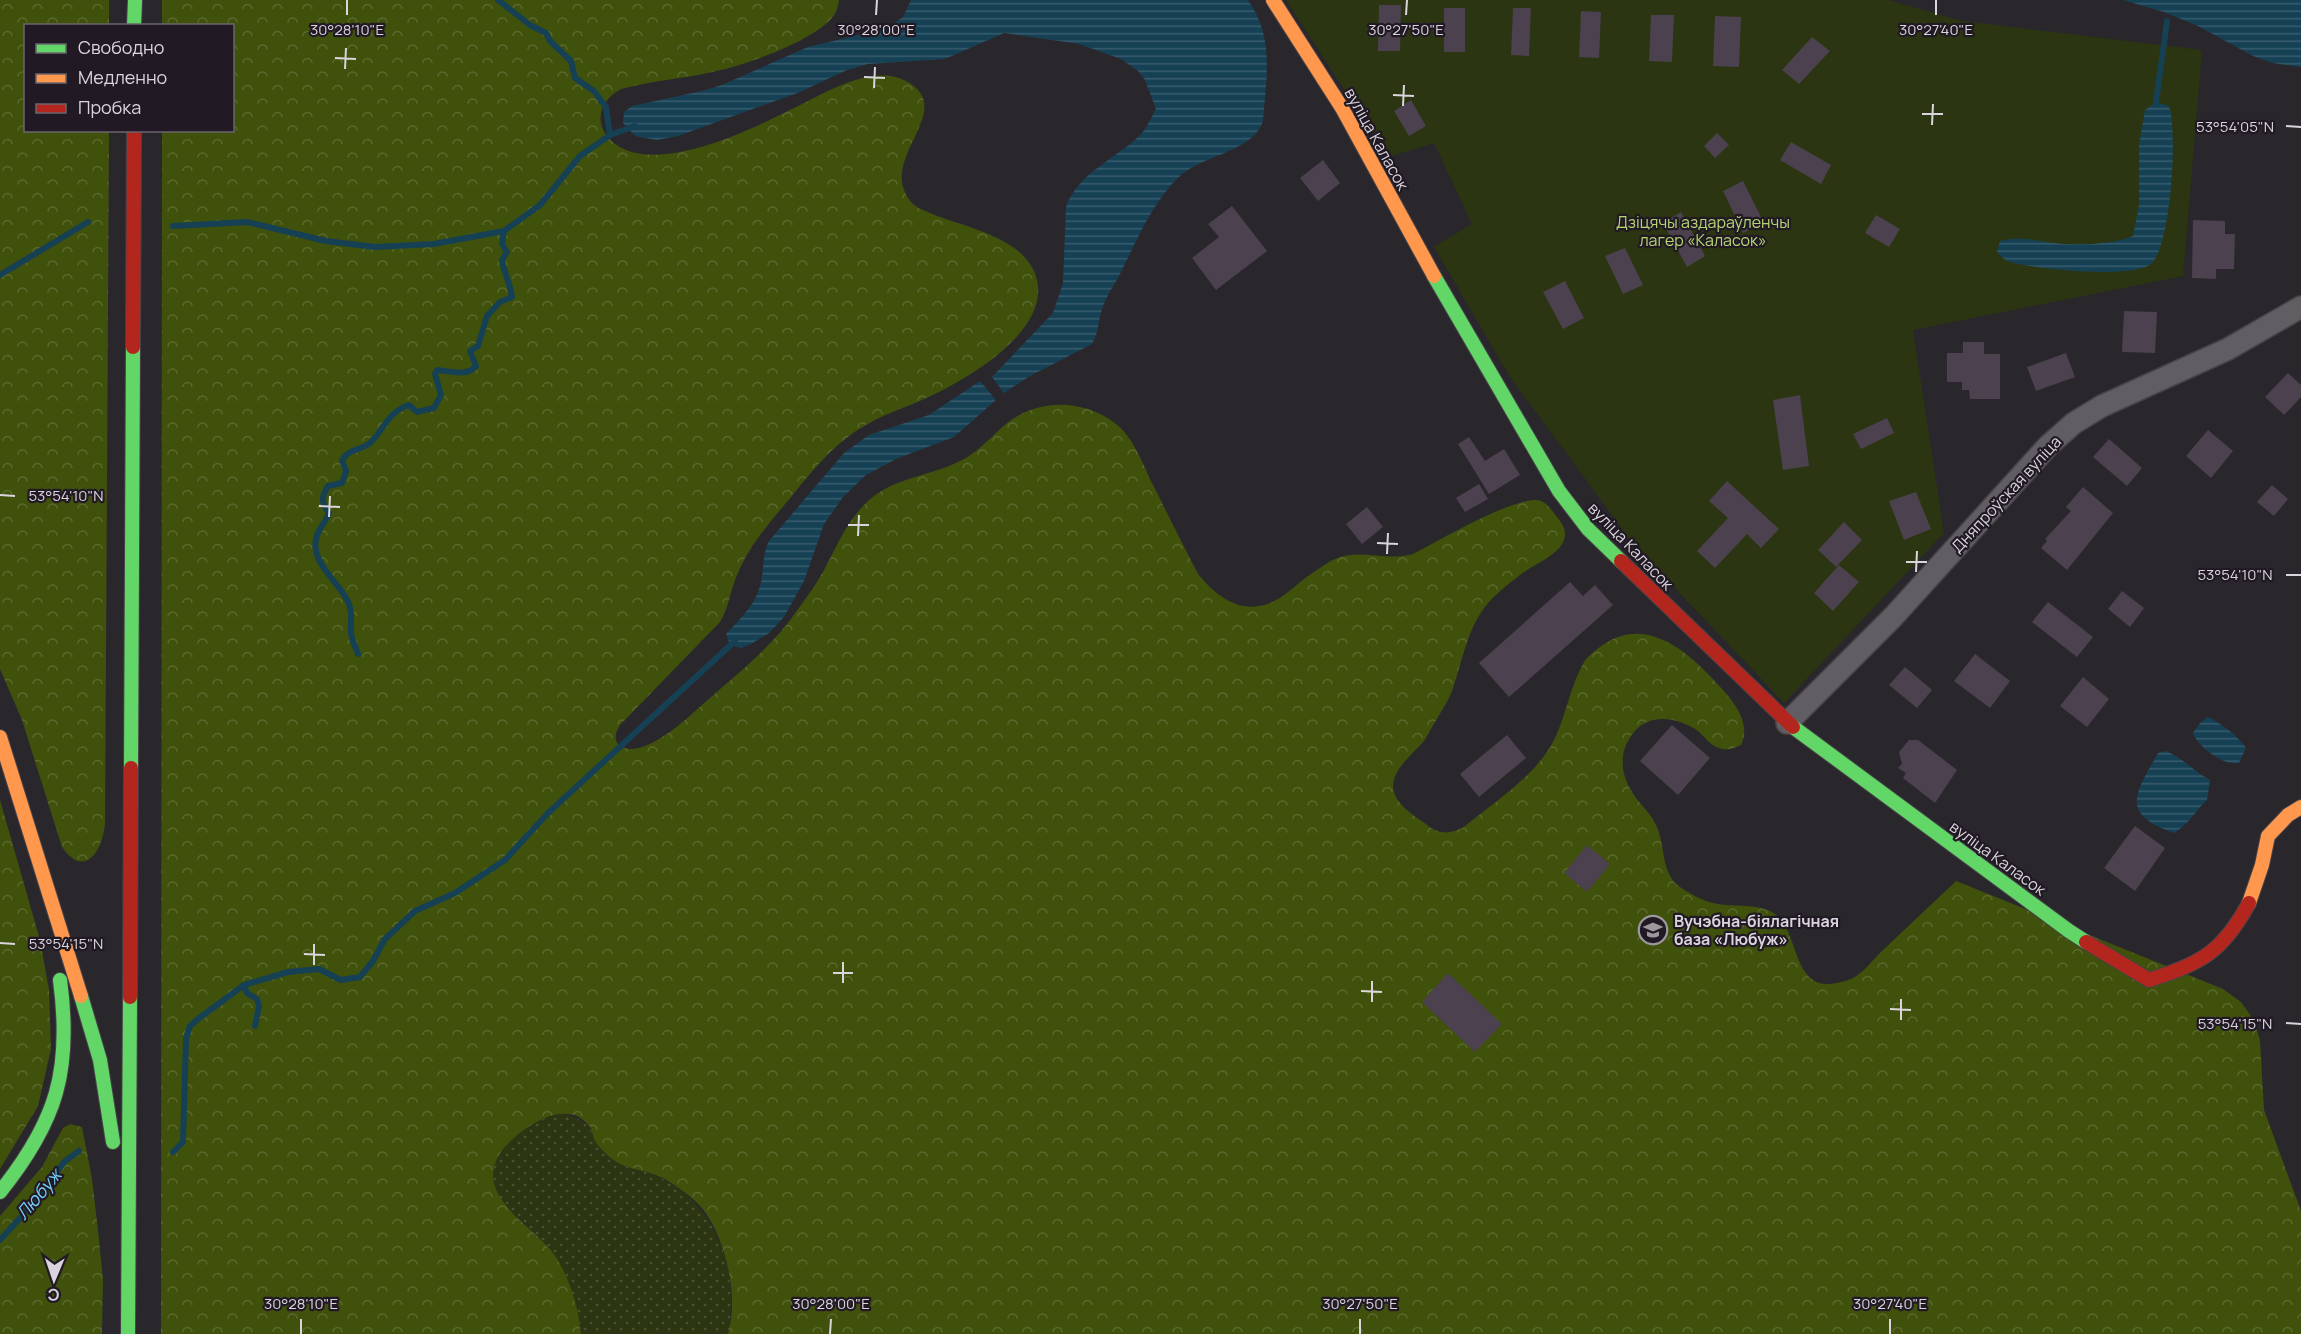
<svg xmlns="http://www.w3.org/2000/svg" width="2301" height="1334" viewBox="0 0 2301 1334" font-family="Manrope,sans-serif">
  <style>
    .grass { fill: url(#grass-dots) }
    .forest { fill: url(#forest-crowns) }
    .green { fill: #2b3511 }
    .water { fill: url(#water-rules) }
    .lines { fill: none; stroke-linecap: round; stroke-linejoin: round }
    .stream { stroke: #164155; stroke-width: 6 }
    .building { fill: #4c414e }
    .street-casing { stroke: #474349; stroke-width: 24 }
    .fast-casing { stroke: #474349; stroke-width: 16 }
    .slow-casing { stroke: #474349; stroke-width: 16 }
    .jam-casing { stroke: #474349; stroke-width: 16 }
    .street { stroke: #615e63; stroke-width: 21 }
    .fast { stroke: #63d668; stroke-width: 14 }
    .slow { stroke: #ff974d; stroke-width: 14 }
    .jam { stroke: #b3261e; stroke-width: 14 }
    .ticks { fill: none; stroke: #dad5dc; stroke-width: 2 }
    .labels { text-anchor: middle; dominant-baseline: central; stroke-width: 4.5; stroke-linejoin: round; paint-order: stroke }
    .street-label { font-size: 16px; fill: #dad5dc; stroke: #211a25 }
    .park-label { font-size: 16px; fill: #b4d671; stroke: #211a25 }
    .poi-label { font-size: 16px; font-weight: bold; fill: #dad5dc; stroke: #211a25; text-anchor: start }
    .water-label { font-size: 18px; font-style: italic; fill: #76d0fc; stroke: #211a25 }
    .ticks-label { font-size: 15px; text-anchor: middle; fill: #dad5dc; stroke: #211a25; stroke-width: 4.5; stroke-linejoin: round; paint-order: stroke }
  </style>
  <defs>
    <pattern id="grass-dots" width="8" height="8" patternUnits="userSpaceOnUse" patternTransform="scale(1.5)"><rect width="8" height="8" fill="#2b3511"/><path d="M2 2h.1M6 6h.1" fill="none" stroke="#495133" stroke-width="1.8" stroke-linecap="round"/></pattern>
    <pattern id="forest-crowns" width="20" height="18" patternUnits="userSpaceOnUse" patternTransform="scale(1.5)"><rect width="20" height="18" fill="#40510c"/><path d="M2 6a3 3 0 1 1 6 0M12 15a3 3 0 1 1 6 0" fill="none" stroke="#5b692f"/></pattern>
    <pattern id="water-rules" width="6" height="5" patternUnits="userSpaceOnUse" patternTransform="scale(1.5)"><rect width="6" height="5" fill="#164155"/><path d="M0 2.5h6" fill="none" stroke="#375c6d"/></pattern>
  </defs>
  <rect width="100%" height="100%" fill="#2a272c"/>
  <path class="grass" d="M563,1114C601,1121 588,1146 618,1163C631,1170 648,1171 661,1178C719,1206 739,1274 728,1334H581C578,1308 568,1278 554,1256C548,1245 535,1234 526,1225C517,1216 503,1206 497,1195C478,1156 528,1118 563,1114Z"/>
  <path class="forest" d="M0,0H109V25L26,26V130L109,131L105,823C103,850 85,880 62,847L22,720L0,669Z
    M162,0H839C838,8 836,14 830,20C808,42 755,61 725,69C691,78 655,80 621,89C590,106 596,137 626,150C673,169 759,126 802,104C830,90 874,64 906,81C955,107 889,151 904,190C908,200 913,206 923,210C960,228 1032,235 1038,286C1043,336 963,382 924,399C905,408 884,414 866,425C835,442 813,470 791,497C771,521 750,544 738,573C730,589 730,606 720,622L620,725C616,731 613,739 619,745C638,761 680,725 693,713C728,681 769,651 796,612C806,598 816,585 824,570C836,548 846,523 864,505C891,476 933,477 966,458C981,449 994,434 1007,423C1039,398 1084,399 1116,424C1134,438 1143,465 1153,485C1168,515 1183,545 1198,574C1216,596 1240,615 1270,603C1283,598 1296,585 1308,576C1316,571 1326,563 1335,559C1361,548 1384,562 1413,554C1437,542 1519,493 1541,501C1548,504 1553,512 1557,517C1563,525 1568,532 1563,542C1557,555 1536,564 1524,572C1512,581 1499,591 1489,602C1468,626 1464,655 1454,685C1451,696 1444,707 1438,717C1433,725 1429,733 1424,741C1414,753 1394,768 1393,785C1393,804 1414,815 1427,825C1439,835 1451,834 1464,827C1493,803 1528,781 1549,749C1565,724 1568,691 1583,664C1587,656 1598,648 1606,643C1650,615 1694,657 1722,689C1736,704 1751,725 1741,745C1734,748 1727,751 1719,748C1710,745 1705,737 1698,731C1682,719 1656,713 1639,727C1619,745 1618,770 1632,792C1639,804 1651,813 1656,825C1666,845 1660,873 1680,887C1690,894 1701,900 1713,903C1732,908 1758,902 1775,914C1799,931 1792,987 1831,984C1837,983 1848,981 1853,978C1863,973 1872,961 1880,953C1905,929 1931,905 1956,881L2223,989L2241,1002L2253,1019L2260,1040L2264,1110L2301,1211V1334H728C730,1325 732,1316 732,1307C733,1276 721,1228 699,1205C690,1195 675,1185 663,1178C649,1171 633,1170 620,1164C610,1159 599,1148 594,1139C593,1135 592,1129 589,1126C566,1094 513,1132 499,1155C474,1199 536,1226 556,1257C571,1282 578,1306 581,1334H161L162,131L232,130V26L162,25Z
    M0,800L40,940L49,990L51,1049L38,1106L0,1169Z
    M70,1124L82,1127L92,1179L98,1230L103,1280L102,1334H0V1216L42,1167L63,1128Z"/>
  <path class="green" d="M1286,0H1888L1962,21L2202,50L2183,276L1913,330L1944,533L1784,703L1634,545L1510,377L1434,247L1472,224L1434,143L1388,157Z"/>
  <path class="water" d="M911,0H1248C1275,38 1266,78 1263,121C1254,151 1204,155 1181,175C1153,201 1138,238 1121,272C1115,284 1106,296 1102,309C1098,321 1099,332 1092,344L1030,376L1004,393L992,377L1053,313L1063,283L1066,207C1078,173 1114,160 1138,137C1146,130 1151,118 1156,109L1145,80L1138,71L1121,59L1079,44L1004,33L945,59L868,64L847,70L800,92L678,136L657,140L635,136L623,123L624,112L632,106L702,91L722,85L808,47L887,28L903,17Z
    M2123,0H2301V67L2273,63L2253,56L2198,26L2164,12Z
    M2156,102L2169,106C2178,131 2171,244 2152,263C2135,280 2031,269 2007,261C2003,259 2000,255 1997,252L2000,241C2026,235 2041,243 2066,244C2086,245 2114,244 2133,236L2139,205V145L2145,110Z
    M980,381L996,400L954,437L896,459L866,475L843,497L824,524L804,581L784,617L769,633L751,644L741,648L730,645L726,634C737,622 752,608 758,592C765,576 761,557 769,541L844,453L869,435L929,415Z
    M2208,717C2222,724 2237,735 2246,748L2239,763C2224,766 2198,747 2193,733L2201,722Z
    M2166,751C2183,758 2194,772 2210,780L2207,800C2195,811 2188,825 2174,833C2118,813 2136,793 2158,753Z"/>
  <g class="lines">
    <path class="stream" d="M498,0L530,25L546,33L550,41L571,61L575,78L594,91L606,107L610,135
      M2156,102L2167,21
      M173,226L247,222L326,241L375,247L434,244L504,231L540,205L580,156L610,135L635,126
      M0,275L88,222
      M358,654C356,648 351,639 351,632C350,621 353,616 349,604C342,583 305,561 318,533C321,526 326,521 329,513C321,502 321,497 328,486L342,483L346,471L342,460C349,448 362,451 371,442C384,429 389,411 409,405L417,412L434,408L441,395L435,374L437,370C450,371 467,377 476,366L470,351L478,346L487,316L500,302L512,297C510,283 504,273 502,260L507,252L502,244L504,231
      M244,985L247,993L257,999L259,1006L255,1026
      M173,1152L183,1142L186,1039L190,1026L198,1019L244,985L288,972L319,969L341,980L360,977L373,961L385,939L415,911L455,893L505,860L548,813L735,641
      M0,1240L30,1207L65,1161L79,1151"/>
  </g>
  <path class="building" d="M1379,5H1401L1400,51H1378Z
    M1444,8H1465V52H1444Z
    M1513,8H1531L1529,56L1511,55Z
    M1581,11L1601,12L1599,58L1579,57Z
    M1651,15H1674L1672,62L1649,61Z
    M1715,16L1741,17L1739,67L1713,66Z
    M1812,37L1830,51L1799,84L1782,70Z
    M1411,100L1426,126L1409,136L1394,111Z
    M1717,133L1729,145L1715,158L1704,146Z
    M1791,142L1831,165L1821,184L1780,160Z
    M1323,160L1340,183L1318,201L1300,178Z
    M1743,181L1764,223L1743,233L1723,191Z
    M1232,206L1267,251L1216,290L1192,258L1219,237L1208,224Z
    M1681,212L1705,256L1687,267L1663,223Z
    M1876,215L1900,229L1889,247L1865,233Z
    M2193,220L2225,221V234H2235L2234,269H2216V279L2192,278Z
    M1625,248L1643,285L1623,294L1605,256Z
    M1565,281L1584,318L1563,329L1543,292Z
    M2124,311L2157,312L2155,353L2122,352Z
    M1963,342H1984V354H2000V399H1970L1969,390H1962V382H1947V353H1963Z
    M2066,353L2075,377L2036,391L2027,367Z
    M2288,373L2301,385V397L2284,415L2265,397Z
    M1800,395L1809,466L1783,470L1773,400Z
    M1887,418L1894,433L1861,449L1853,434Z
    M2208,430L2233,451L2211,478L2186,456Z
    M1469,437L1485,461L1504,449L1520,475L1489,494L1458,444Z
    M2109,439L2142,468L2127,486L2093,457Z
    M1727,481L1779,529L1761,548L1747,534L1715,568L1697,551L1728,518L1709,501Z
    M1479,484L1488,499L1465,512L1456,498Z
    M2272,485L2288,499L2274,516L2257,502Z
    M2083,487L2113,513L2067,570L2041,548L2047,541L2045,539L2071,511L2066,507Z
    M1916,492L1931,529L1904,540L1889,501Z
    M1367,507L1383,527L1362,544L1346,524Z
    M1844,522L1862,540L1836,567L1818,550Z
    M1839,565L1859,582L1833,611L1814,593Z
    M1570,582L1583,596L1595,585L1613,605L1509,697L1479,663Z
    M2122,591L2144,608L2130,627L2108,609Z
    M2048,602L2093,637L2077,657L2032,622Z
    M1975,654L2010,681L1990,708L1954,681Z
    M1905,667L1932,690L1917,708L1889,685Z
    M2083,677L2109,699L2087,727L2060,706Z
    M1672,725L1710,758L1678,795L1640,761Z
    M1507,735L1526,758L1479,797L1460,774Z
    M1909,740H1918L1957,770L1935,803L1903,778L1906,773L1898,768L1902,764L1899,752Z
    M2135,826L2165,848L2135,891L2104,868Z
    M1587,845L1610,864L1587,892L1564,873Z
    M1448,973L1502,1024L1475,1052L1422,1002Z"/>
  <g class="lines">
    <g class="street-casing">
      <path id="street" d="M1787,723L1893,617L2048,446L2074,423L2102,406L2228,349L2301,307"/>
    </g>
    <g class="fast-casing">
      <path id="fast" d="M134,26L135,0
        M1434,276L1559,491L1588,529L1621,561
        M1793,727L2069,931L2086,942
        M131,768L133,347
        M81,996L100,1060L113,1142
        M0,1192C57,1121 72,1070 60,980
        M128,1334L130,997"/>
    </g>
    <g class="slow-casing">
      <path id="slow" d="M1273,0L1342,108L1434,276
        M0,737L81,996
        M2249,903L2262,865L2268,836L2288,815L2301,807"/>
    </g>
    <g class="jam-casing">
      <path id="jam" d="M133,347L134,130
        M1621,561L1793,727
        M2086,942L2149,980C2201,963 2222,953 2249,903
        M130,997L131,768"/>
    </g>
    <use href="#street" class="street"/>
    <use href="#fast" class="fast"/>
    <use href="#slow" class="slow"/>
    <use href="#jam" class="jam"/>
  </g>
  <path class="ticks" d="M347,15V0M876,15L877,0M1406,15L1407,0M1936,15V0M335,58L356,59M345,69L346,48M864,77L885,78M874,88L875,67M1393,95L1414,96M1403,106L1404,85M1922,114H1943M1932,125L1933,104M2286,126L2301,127M0,495L15,496M319,506L340,507M329,517L330,496M848,525H869M858,536L859,515M1377,543L1398,544M1387,554L1388,533M1906,562H1927M1916,572L1917,551M2286,575H2301M0,943L15,944M304,954L325,955M314,965V944M833,973H853M843,983V962M1361,991L1382,992M1372,1002V981M1890,1009L1911,1010M1901,1020V999M2286,1023L2301,1024M301,1334V1319M830,1334L831,1319M1360,1334V1319M1890,1334V1319"/>
  <defs>
    <g id="university-ring" transform="scale(1.5)"><circle r="9.5" fill="#211a25" stroke="#9c989e" stroke-width="1.5"/><path d="M0-5L7-2L0 1L-7-2ZM-4 1L0 2.5L4 1V4Q0 6-4 4Z" fill="#9c989e"/></g>
  </defs>
  <g fill-rule="evenodd">
    <use href="#university-ring" x="1653" y="930"/>
  </g>
  <g class="labels">
    <g class="street-label">
      <text transform="translate(1377 139) rotate(61)">вуліца Каласок</text>
      <text transform="translate(2006 494) rotate(-47)">Дняпроўская вуліца</text>
      <text transform="translate(1631 546) rotate(46)">вуліца Каласок</text>
      <text transform="translate(1998 858) rotate(36)">вуліца Каласок</text>
    </g>
    <g class="park-label">
      <text x="1703" y="222">Дзіцячы аздараўленчы<tspan x="1703" dy="18">лагер «Каласок»</tspan></text>
    </g>
    <g class="poi-label">
      <text x="1674" y="921">Вучэбна-біялагічная<tspan x="1674" dy="18">база «Любуж»</tspan></text>
    </g>
    <g class="water-label">
      <text transform="translate(38 1194) rotate(-50)">Любуж</text>
    </g>
  </g>
  <g class="ticks-label">
    <text x="347" y="35">30°28'10"E</text>
    <text x="876" y="35">30°28'00"E</text>
    <text x="1406" y="35">30°27'50"E</text>
    <text x="1936" y="35">30°27'40"E</text>
    <text x="2235" y="132">53°54'05"N</text>
    <text x="66" y="501">53°54'10"N</text>
    <text x="2235" y="580">53°54'10"N</text>
    <text x="66" y="949">53°54'15"N</text>
    <text x="2235" y="1029">53°54'15"N</text>
    <text x="301" y="1309">30°28'10"E</text>
    <text x="831" y="1309">30°28'00"E</text>
    <text x="1360" y="1309">30°27'50"E</text>
    <text x="1890" y="1309">30°27'40"E</text>
  </g>
  <rect x="24" y="24" width="210" height="108" fill="#211a25" stroke="#6b656e" stroke-width="1.5"/>
  <rect x="36" y="44" width="30" height="9" fill="#63d668" stroke="#6b656e" stroke-width="1.5"/>
  <text x="78" y="54" font-size="18" fill="#dad5dc">Свободно</text>
  <rect x="36" y="74" width="30" height="9" fill="#ff974d" stroke="#6b656e" stroke-width="1.5"/>
  <text x="78" y="84" font-size="18" fill="#dad5dc">Медленно</text>
  <rect x="36" y="104" width="30" height="9" fill="#b3261e" stroke="#6b656e" stroke-width="1.5"/>
  <text x="78" y="114" font-size="18" fill="#dad5dc">Пробка</text>
  <g transform="translate(54 1280) rotate(182)" stroke="#211a25" stroke-width="4.5" paint-order="stroke">
  <path d="M0-4.5L10 22L0 15L-10 22Z" fill="#dad5dc"/>
  <text y="-9" font-size="16" font-weight="bold" text-anchor="middle" fill="#dad5dc">С</text>
  </g>
</svg>
